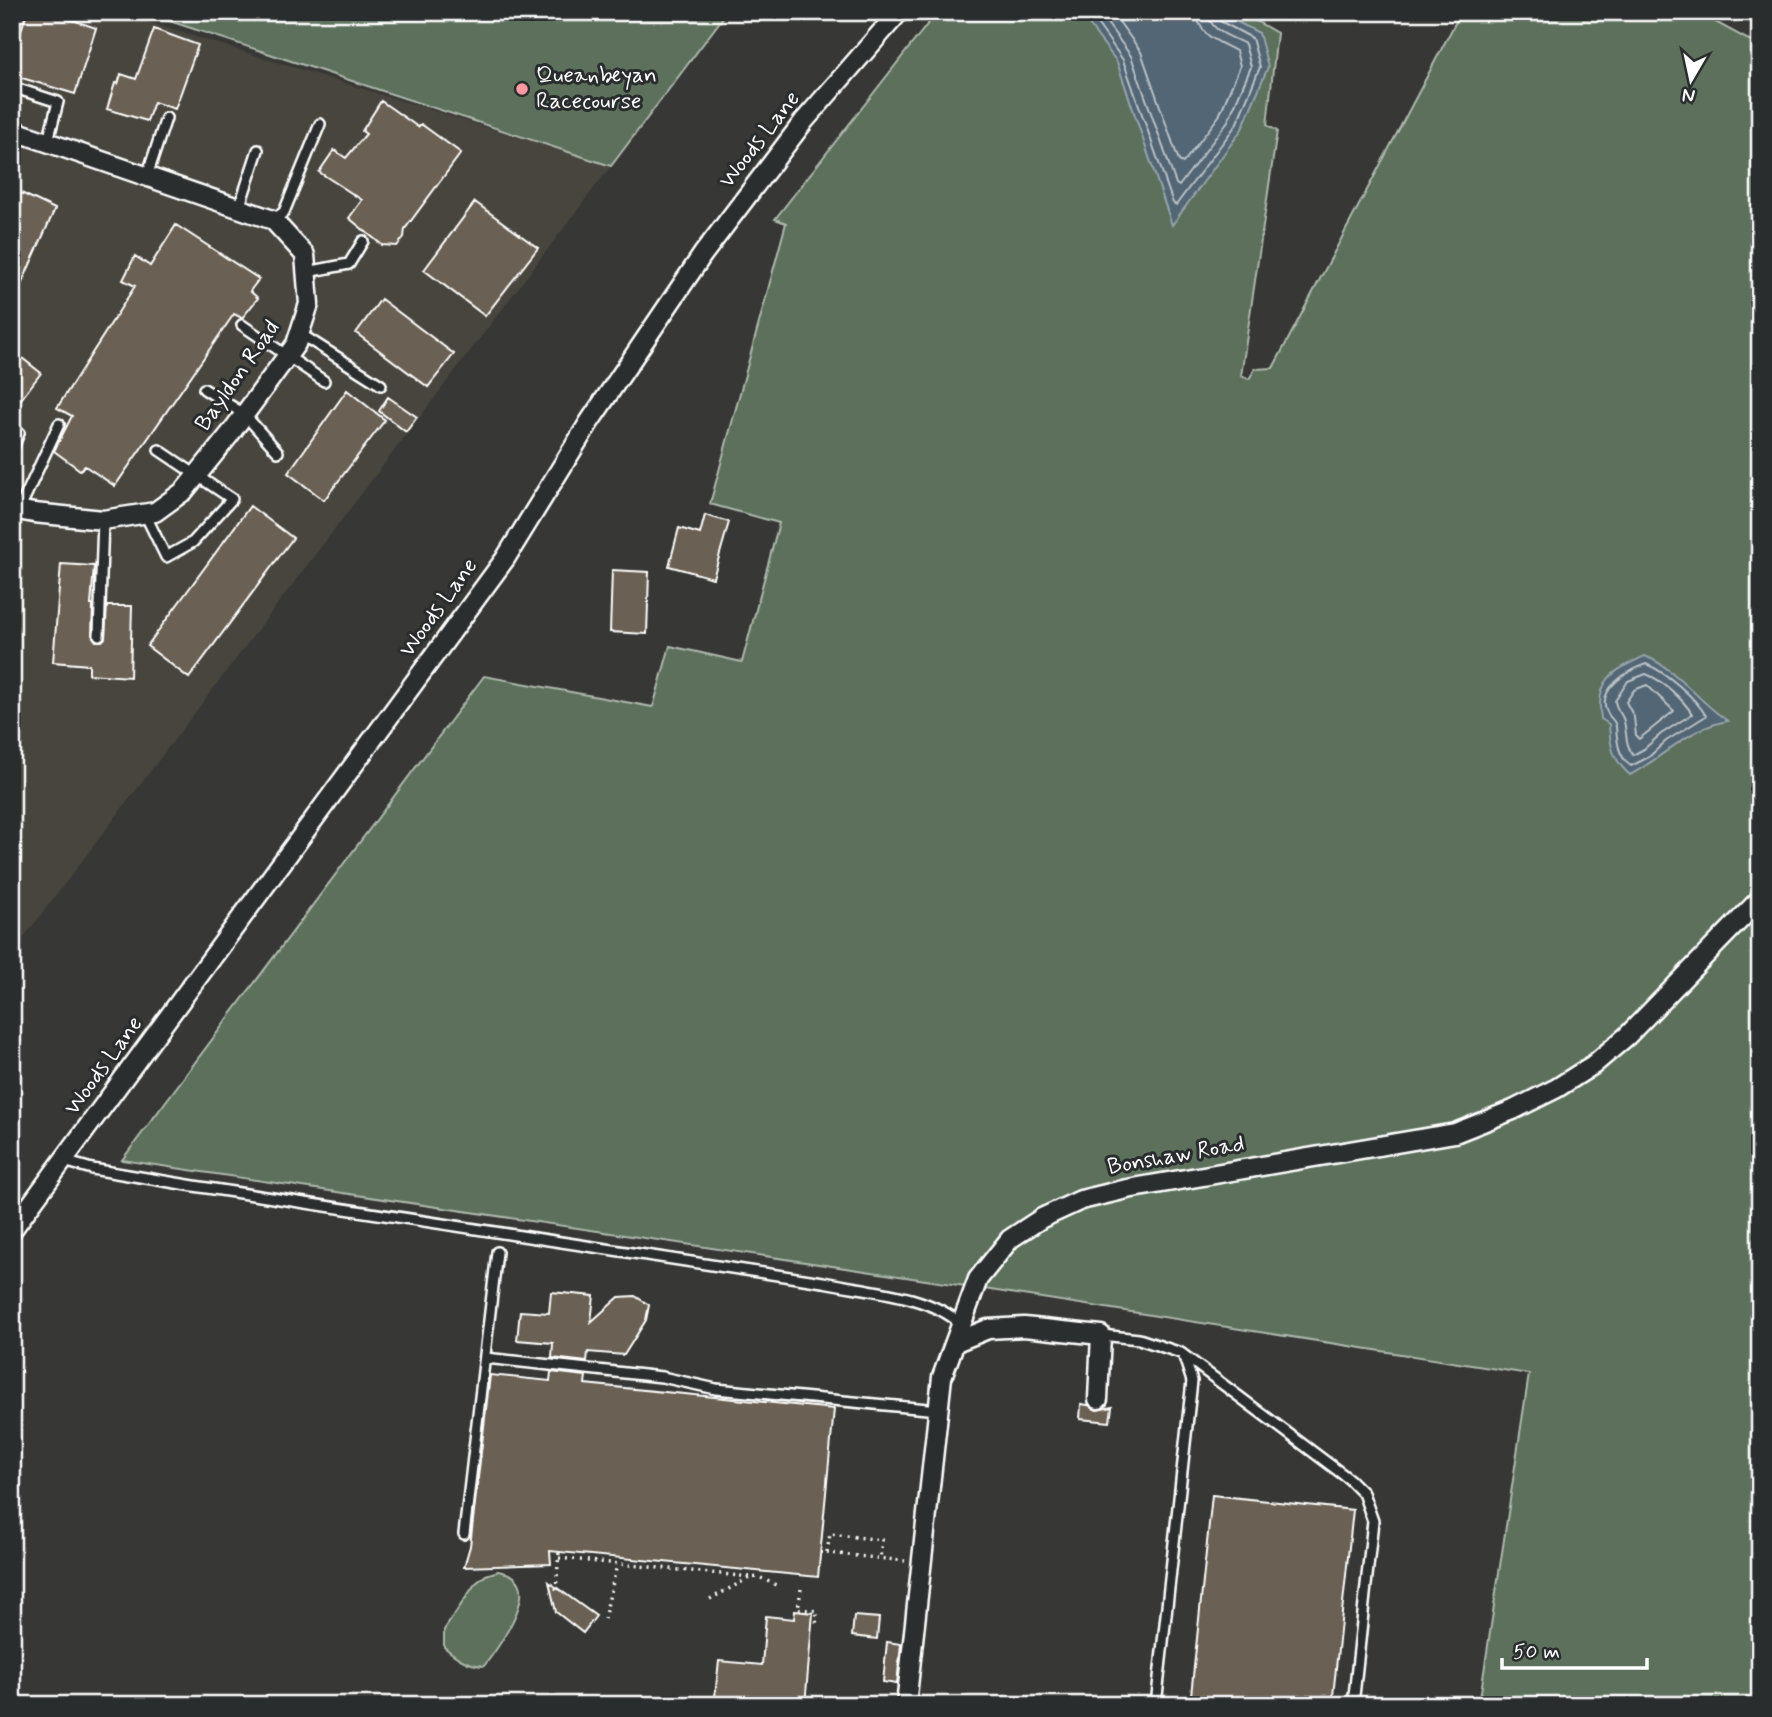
<svg xmlns="http://www.w3.org/2000/svg" width="1772" height="1717" viewBox="0 0 1772 1717" font-family="Mynerve,sans-serif">
  <style>
    .built { fill: #47443e }
    .green { fill: #5c705b; stroke: #aeb8ad; stroke-width: 2 }
    .water { fill: #526675; stroke: #97a3ac; stroke-width: 2 }
    .lines { fill: none; stroke-linecap: round; stroke-linejoin: round }
    .shore { stroke: #bac2c8; stroke-width: 2 }
    .building { fill: #6b6152; stroke: #fff; stroke-width: 2 }
    .service-casing { stroke: #fff; stroke-width: 14 }
    .minor-casing { stroke: #fff; stroke-width: 23 }
    .path { stroke: #fff; stroke-width: 3.5; stroke-dasharray: 2 5; stroke-linecap: butt }
    .service { stroke: #2a2d2e; stroke-width: 9 }
    .minor { stroke: #2a2d2e; stroke-width: 18 }
    .poi-dot { fill: #ff9aa2; stroke: #2a2d2e; stroke-width: 2.5 }
    .labels { text-anchor: middle; dominant-baseline: central; stroke-width: 6; stroke-linejoin: round; paint-order: stroke }
    .poi-label { font-size: 23px; fill: #fff; stroke: #2a2d2e; text-anchor: start }
    .street-label { font-size: 23px; fill: #fff; stroke: #2a2d2e }
  </style>
  <rect width="100%" height="100%" fill="#373735"/>
  <filter id="ink" filterUnits="userSpaceOnUse"><feTurbulence type="fractalNoise" baseFrequency=".0143" numOctaves="2"/><feDisplacementMap in="SourceGraphic" scale="14" xChannelSelector="R" yChannelSelector="G"/><feConvolveMatrix kernelMatrix="1 2 1 2 8 2 1 2 1" color-interpolation-filters="sRGB"/></filter>
  <g filter="url(#ink)">
    <path class="built" d="M12,12H116L611,166L12,953Z"/>
    <path class="green" d="M142,12H727L611,166Z
      M937,12H1240L1277,33L1267,125L1277,131L1241,376L1249,379L1255,369L1273,368L1461,12H1697L1760,46V1705H1479L1529,1374L939,1282L122,1160L484,676L653,707L670,646L742,662L779,523L710,504L786,223L775,219Z
      M498,1571C508,1573 516,1575 520,1585C528,1605 496,1651 484,1666C467,1665 457,1658 444,1647V1630L475,1584L486,1575Z"/>
    <path class="water" d="M1082,12H1218L1259,33L1268,67L1242,129L1172,225L1117,62L1083,17Z
      M1645,656C1679,670 1698,702 1728,721C1689,727 1664,757 1630,775C1613,760 1610,747 1609,724L1601,719C1595,679 1613,671 1645,656Z"/>
    <g class="lines">
      <path class="shore" d="M1089,12L1123,60L1173,203L1176,205L1236,125L1260,67L1252,38L1220,21L1216,12
        M1099,12L1131,56L1176,184L1179,186L1228,121L1251,67L1245,44C1230,36 1209,31 1208,12
        M1112,12L1141,52L1179,161L1183,163L1219,116L1240,66L1236,51C1218,41 1198,36 1197,12
        M1646,664C1666,672 1696,698 1706,716L1666,741L1649,757L1631,766C1618,757 1617,741 1616,727C1615,719 1611,720 1608,714C1594,690 1629,670 1646,664Z
        M1646,674C1662,680 1683,699 1692,714L1661,734L1644,749L1633,755C1625,744 1627,734 1624,721C1622,713 1616,710 1615,701L1628,681Z
        M1647,685L1674,711L1639,739L1636,736L1634,717L1626,702L1634,690Z"/>
    </g>
    <path class="building" d="M27,12H50L96,28L75,94L12,75V59Z
      M154,29L198,45L175,109L154,102L147,121L107,109L115,83L118,84L121,74L136,79Z
      M381,101L418,127L421,124L461,153L405,229L404,237L397,246L382,245L349,218L362,200L319,172L334,150L346,158L366,134L362,131Z
      M17,191L55,209L12,305V201Z
      M475,202L538,248L485,316L424,270Z
      M176,225L259,279L250,291L258,298L242,318L234,314L115,486L85,466L80,470L54,451L72,416L57,408L135,286L123,280L135,256L150,266Z
      M381,299L454,354L428,387L356,333Z
      M12,350L41,373L12,411Z
      M347,390L385,420L324,500L288,473Z
      M388,397L417,417L406,432L379,411Z
      M250,506L293,538L189,678L147,646Z
      M705,515L729,522L713,578L669,566L679,528L700,534Z
      M61,564L94,566L91,605H93L92,635L96,641H102L105,638L107,606H132L130,677L89,674V665L53,662Z
      M612,570L649,572L647,634L610,632Z
      M551,1292L594,1296L591,1322L619,1297L635,1296L649,1305L646,1320L624,1355L588,1352L587,1362L552,1358L553,1343L517,1340L520,1311L549,1313Z
      M551,1372L586,1376L585,1384L834,1409L818,1577L550,1551L551,1564L464,1567L470,1546L490,1375L550,1381Z
      M1081,1404L1088,1405L1097,1410L1112,1407L1110,1422L1080,1419Z
      M1212,1495L1353,1510L1332,1705H1190Z
      M549,1582L596,1616L583,1633L556,1612Z
      M795,1611L813,1613L805,1705H714L719,1661L762,1665L766,1616L794,1619Z
      M854,1616L879,1618L877,1639L852,1636Z
      M887,1642L901,1644L897,1684L883,1682Z"/>
    <g class="lines">
      <g class="service-casing">
        <path id="service" d="M12,87L58,102L48,141
          M12,150L19,132
          M147,176L166,118
          M239,208L258,150
          M273,220L284,212L320,124
          M307,272L349,264L363,241
          M242,325L324,381
          M299,333L381,385
          M204,389L244,414L278,452
          M12,450L19,433
          M19,510L59,424
          M145,514L166,557L193,542L232,499L159,450
          M99,635L103,520
          M64,1161L92,1169L194,1186L823,1282C867,1291 928,1294 961,1324
          M1101,1335L1139,1339L1181,1353L1349,1479L1363,1493L1373,1521L1353,1705
          M485,1358L662,1377L716,1389L938,1410
          M464,1534L497,1252
          M1156,1705L1192,1381L1184,1357"/>
      </g>
      <g class="minor-casing">
        <path id="minor" d="M12,130L273,220L305,255L309,304L296,344L230,434L184,491L155,512L103,520L34,513L12,509
          M12,1230L505,559L590,421L703,254L804,121L899,12
          M956,1342L988,1329L1024,1327L1101,1335L1098,1399
          M906,1705L942,1377L978,1279L1010,1239L1042,1218L1081,1200L1127,1189L1455,1133L1513,1110L1557,1088L1593,1065L1627,1036L1760,899"/>
      </g>
      <path class="path" d="M1741,12L1760,22
        M820,1552L905,1561
        M827,1552L830,1534L882,1540L880,1559
        M559,1558L761,1578L780,1587
        M801,1589L798,1609L817,1611L816,1627
        M556,1590L559,1552
        M710,1599L749,1578
        M604,1619L617,1565"/>
      <use href="#service" class="service"/>
      <use href="#minor" class="minor"/>
    </g>
  </g>
  <circle class="poi-dot" cx="522" cy="89" r="7"/>
  <g class="labels">
    <g class="poi-label">
      <text x="536" y="76">Queanbeyan<tspan x="536" dy="26">Racecourse</tspan></text>
    </g>
    <g class="street-label">
      <text transform="translate(760 140) rotate(-52)">Woods Lane</text>
      <text transform="translate(238 376) rotate(-55)">Bayldon Road</text>
      <text transform="translate(439 608) rotate(-54)">Woods Lane</text>
      <text transform="translate(104 1066) rotate(-54)">Woods Lane</text>
      <text transform="translate(1176 1156) rotate(-10)">Bonshaw Road</text>
    </g>
  </g>
  <rect width="1772" height="1717" fill="none" stroke="#2a2d2e" stroke-width="42"/>
  <rect x="21" y="21" width="1730" height="1675" fill="none" stroke="#fff" stroke-width="2.5" filter="url(#ink)"/>
  <g transform="translate(1691 80) rotate(189)" stroke="#2a2d2e" stroke-width="5" paint-order="stroke">
  <path d="M0-5L12 26L0 18L-12 26Z" fill="#ffffff"/>
  <text y="-10" font-size="19" font-weight="bold" text-anchor="middle" fill="#ffffff">N</text>
  </g>
  <path d="M1502 1658v10h145v-10" fill="none" stroke="#ffffff" stroke-width="3.5"/>
  <text x="1513" y="1658" font-size="21" fill="#ffffff" stroke="#2a2d2e" stroke-width="5" paint-order="stroke">50 m</text>
</svg>
